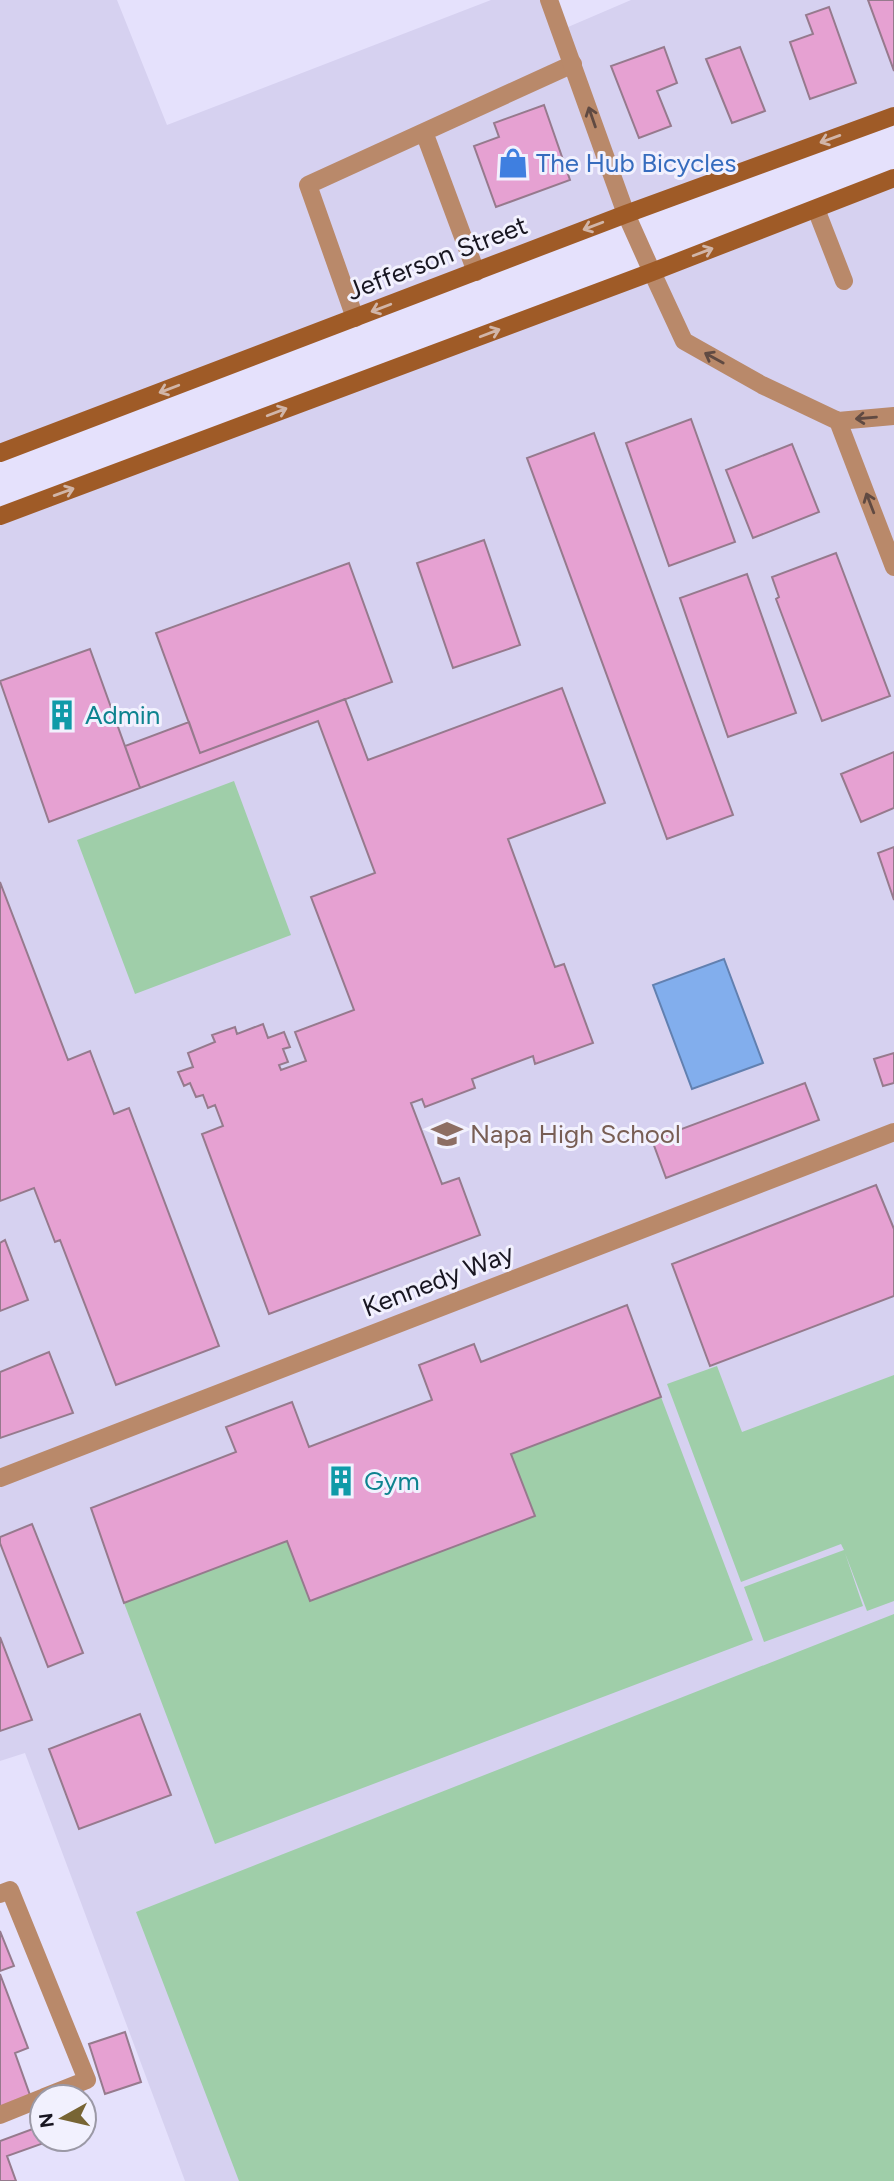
<svg xmlns="http://www.w3.org/2000/svg" width="894" height="2181" viewBox="0 0 894 2181" font-family="Figtree,sans-serif">
  <style>
    .built { fill: #d6d1f0 }
    .green { fill: #9fcea9 }
    .water { fill: #82aeed; stroke: #6280b0; stroke-width: 2 }
    .building { fill: #e6a1d2; stroke: #967a8d; stroke-width: 2 }
    .lines { fill: none; stroke-linecap: round; stroke-linejoin: round }
    .service { stroke: #b9896a; stroke-width: 18 }
    .minor { stroke: #b9896a; stroke-width: 18 }
    .secondary { stroke: #9f5b27; stroke-width: 18 }
    .oneway { stroke: #604a42 }
    .oneway2 { stroke: #d1b5a8 }
    .labels { text-anchor: middle; dominant-baseline: central; stroke-width: 6; stroke-linejoin: round; paint-order: stroke }
    .shop-label { font-size: 26px; fill: #366cbe; stroke: #f2f1fe; text-anchor: start }
    .street-label { font-size: 26px; fill: #181621; stroke: #f2f1fe }
    .culture-label { font-size: 26px; fill: #0d838f; stroke: #f2f1fe; text-anchor: start }
    .education-label { font-size: 26px; fill: #785e54; stroke: #f2f1fe; text-anchor: start }
  </style>
  <rect width="100%" height="100%" fill="#e5e1fc"/>
  <path class="built" d="M0,0H117L167,125L491,0H549L561,30L631,0H894V116L0,453Z
    M894,178V2181H185L25,1753L0,1761V516Z"/>
  <path class="green" d="M234,781L291,935L135,994L77,840Z
    M717,1366L742,1432L894,1375V1601L867,1611L845,1553L863,1606L764,1642L744,1587L844,1550L841,1544L741,1582L667,1384Z
    M661,1397L753,1640L215,1844L124,1603L287,1541L535,1515L511,1454Z
    M894,1614V2181H239L136,1912Z"/>
  <path class="water" d="M724,959L763,1063L692,1089L653,985Z"/>
  <path class="building" d="M868,0H894V71Z
    M829,7L856,83L810,99L790,42L813,34L806,15Z
    M664,47L677,83L657,91L671,126L639,138L611,66Z
    M740,47L765,111L732,123L706,59Z
    M544,105L570,180L496,207L474,146L499,137L494,123Z
    M691,419L735,542L669,566L626,443Z
    M594,433L733,815L667,839L527,458Z
    M792,444L819,512L753,538L726,470Z
    M484,540L520,645L453,668L417,563Z
    M836,553L890,696L822,721L776,599L779,597L772,577Z
    M349,563L392,682L200,753L156,633Z
    M747,574L796,713L728,737L680,598Z
    M90,649L140,788L49,822L0,681Z
    M562,688L605,803L508,839L555,967L564,964L593,1043L535,1064L533,1056L472,1079L475,1088L425,1107L422,1099L411,1103L442,1184L459,1178L480,1235L269,1314L202,1134L223,1126L215,1105L208,1108L203,1095L196,1097L190,1083L184,1086L178,1072L193,1067L188,1053L215,1042L212,1035L235,1027L237,1034L263,1024L268,1038L284,1032L290,1047L283,1049L288,1062L279,1065L281,1070L306,1061L295,1032L354,1010L311,897L375,873L318,721L140,788L125,746L189,722L200,753L345,699L368,760Z
    M894,752V808L861,822L841,774Z
    M894,847V900L878,853Z
    M0,882L68,1060L90,1051L114,1114L129,1108L219,1346L116,1385L60,1240L55,1242L34,1188L0,1201Z
    M894,1053V1083L883,1086L874,1059Z
    M805,1083L819,1120L666,1178L652,1140Z
    M876,1185L894,1229V1296L710,1366L672,1264Z
    M5,1240L28,1300L0,1311V1243Z
    M627,1305L661,1397L511,1454L535,1516L310,1601L287,1541L124,1603L91,1508L236,1452L226,1427L292,1402L309,1447L432,1400L419,1365L474,1344L481,1362Z
    M49,1352L73,1413L0,1438V1372Z
    M32,1524L83,1653L48,1667L0,1543V1537Z
    M0,1637L32,1720L0,1731Z
    M140,1714L171,1795L79,1829L49,1749Z
    M0,1931L14,1966L0,1971Z
    M0,1974L28,2048L15,2053L31,2098L0,2110Z
    M125,2032L141,2082L105,2094L89,2044Z
    M38,2127L44,2143L7,2156L16,2181H0V2141Z"/>
  <g class="lines">
    <path class="service" d="M424,132L573,64
      M816,209L844,281
      M652,272L684,341L762,385L838,421L894,567
      M355,318L308,185L424,132L476,272
      M838,421L894,416
      M0,1894L10,1890L87,2080L44,2097
      M0,2115L42,2098"/>
    <path class="minor" d="M549,0L626,214L652,272
      M0,1478L894,1132"/>
    <path class="secondary" d="M0,453L626,214L894,116
      M0,516L652,272L894,178"/>
  </g>
  <defs><path id="oneway-shaft" d="M-6 0H5M1.5-3L5.5 0L1.5 3" fill="none" stroke-width="1.6" stroke-linecap="round" stroke-linejoin="round" transform="scale(1.75)"/></defs>
  <g class="oneway">
    <use href="#oneway-shaft" transform="translate(592 117) rotate(-109)"/>
    <use href="#oneway-shaft" transform="translate(714 358) rotate(-151)"/>
    <use href="#oneway-shaft" transform="translate(866 418) rotate(175)"/>
    <use href="#oneway-shaft" transform="translate(870 503) rotate(-111)"/>
  </g>
  <g class="oneway2">
    <use href="#oneway-shaft" transform="translate(830 139) rotate(160)"/>
    <use href="#oneway-shaft" transform="translate(593 226) rotate(159)"/>
    <use href="#oneway-shaft" transform="translate(703 252) rotate(-21)"/>
    <use href="#oneway-shaft" transform="translate(381 308) rotate(159)"/>
    <use href="#oneway-shaft" transform="translate(490 333) rotate(-21)"/>
    <use href="#oneway-shaft" transform="translate(169 389) rotate(159)"/>
    <use href="#oneway-shaft" transform="translate(277 412) rotate(-21)"/>
    <use href="#oneway-shaft" transform="translate(64 492) rotate(-20)"/>
  </g>
  <defs>
    <g id="shop-bare" transform="scale(2.415)"><path d="M-5-2.5h2.3a2.7 3.5 0 0 1 5.4 0H5L5.5 6h-11ZM-1.5-2.5h3a1.5 2.3 0 0 0-3 0Z" fill="#3f7fe0" stroke="#f2f1fe" stroke-width="2.5" paint-order="stroke"/></g>
    <g id="building-bare" transform="scale(2.415)"><path d="M-4-6H4V6H1V3H-1V6H-4ZM-2.5-4.3h1.7v1.8h-1.7ZM.8-4.3h1.7v1.8H.8ZM-2.5-1h1.7V.8h-1.7ZM.8-1h1.7V.8H.8Z" fill="#0f9aa8" stroke="#f2f1fe" stroke-width="2.5" paint-order="stroke"/></g>
    <g id="school-bare" transform="scale(2.415)"><path d="M0-5L7-2L0 1L-7-2ZM-4 1L0 2.5L4 1V4Q0 6-4 4Z" fill="#8d6e63" stroke="#f2f1fe" stroke-width="2.5" paint-order="stroke"/></g>
  </defs>
  <g fill-rule="evenodd">
    <use href="#shop-bare" x="513" y="163"/>
    <use href="#building-bare" x="62" y="715"/>
    <use href="#school-bare" x="447" y="1134"/>
    <use href="#building-bare" x="341" y="1481"/>
  </g>
  <g class="labels">
    <g class="shop-label">
      <text x="536" y="163">The Hub Bicycles</text>
    </g>
    <g class="street-label">
      <text transform="translate(437 258) rotate(-21)">Jefferson Street</text>
      <text transform="translate(438 1280) rotate(-21)">Kennedy Way</text>
    </g>
    <g class="culture-label">
      <text x="85" y="715">Admin</text>
      <text x="364" y="1481">Gym</text>
    </g>
    <g class="education-label">
      <text x="470" y="1134">Napa High School</text>
    </g>
  </g>
  <g transform="translate(63 2118) rotate(262)"><circle r="33" fill="#f2f1fe" stroke="#9b99a6" stroke-width="2"/>
  <path d="M0-5L12 26L0 18L-12 26Z" fill="#786534"/>
  <text y="-10" font-size="19" font-weight="bold" text-anchor="middle" fill="#181621">N</text>
  </g>
</svg>
